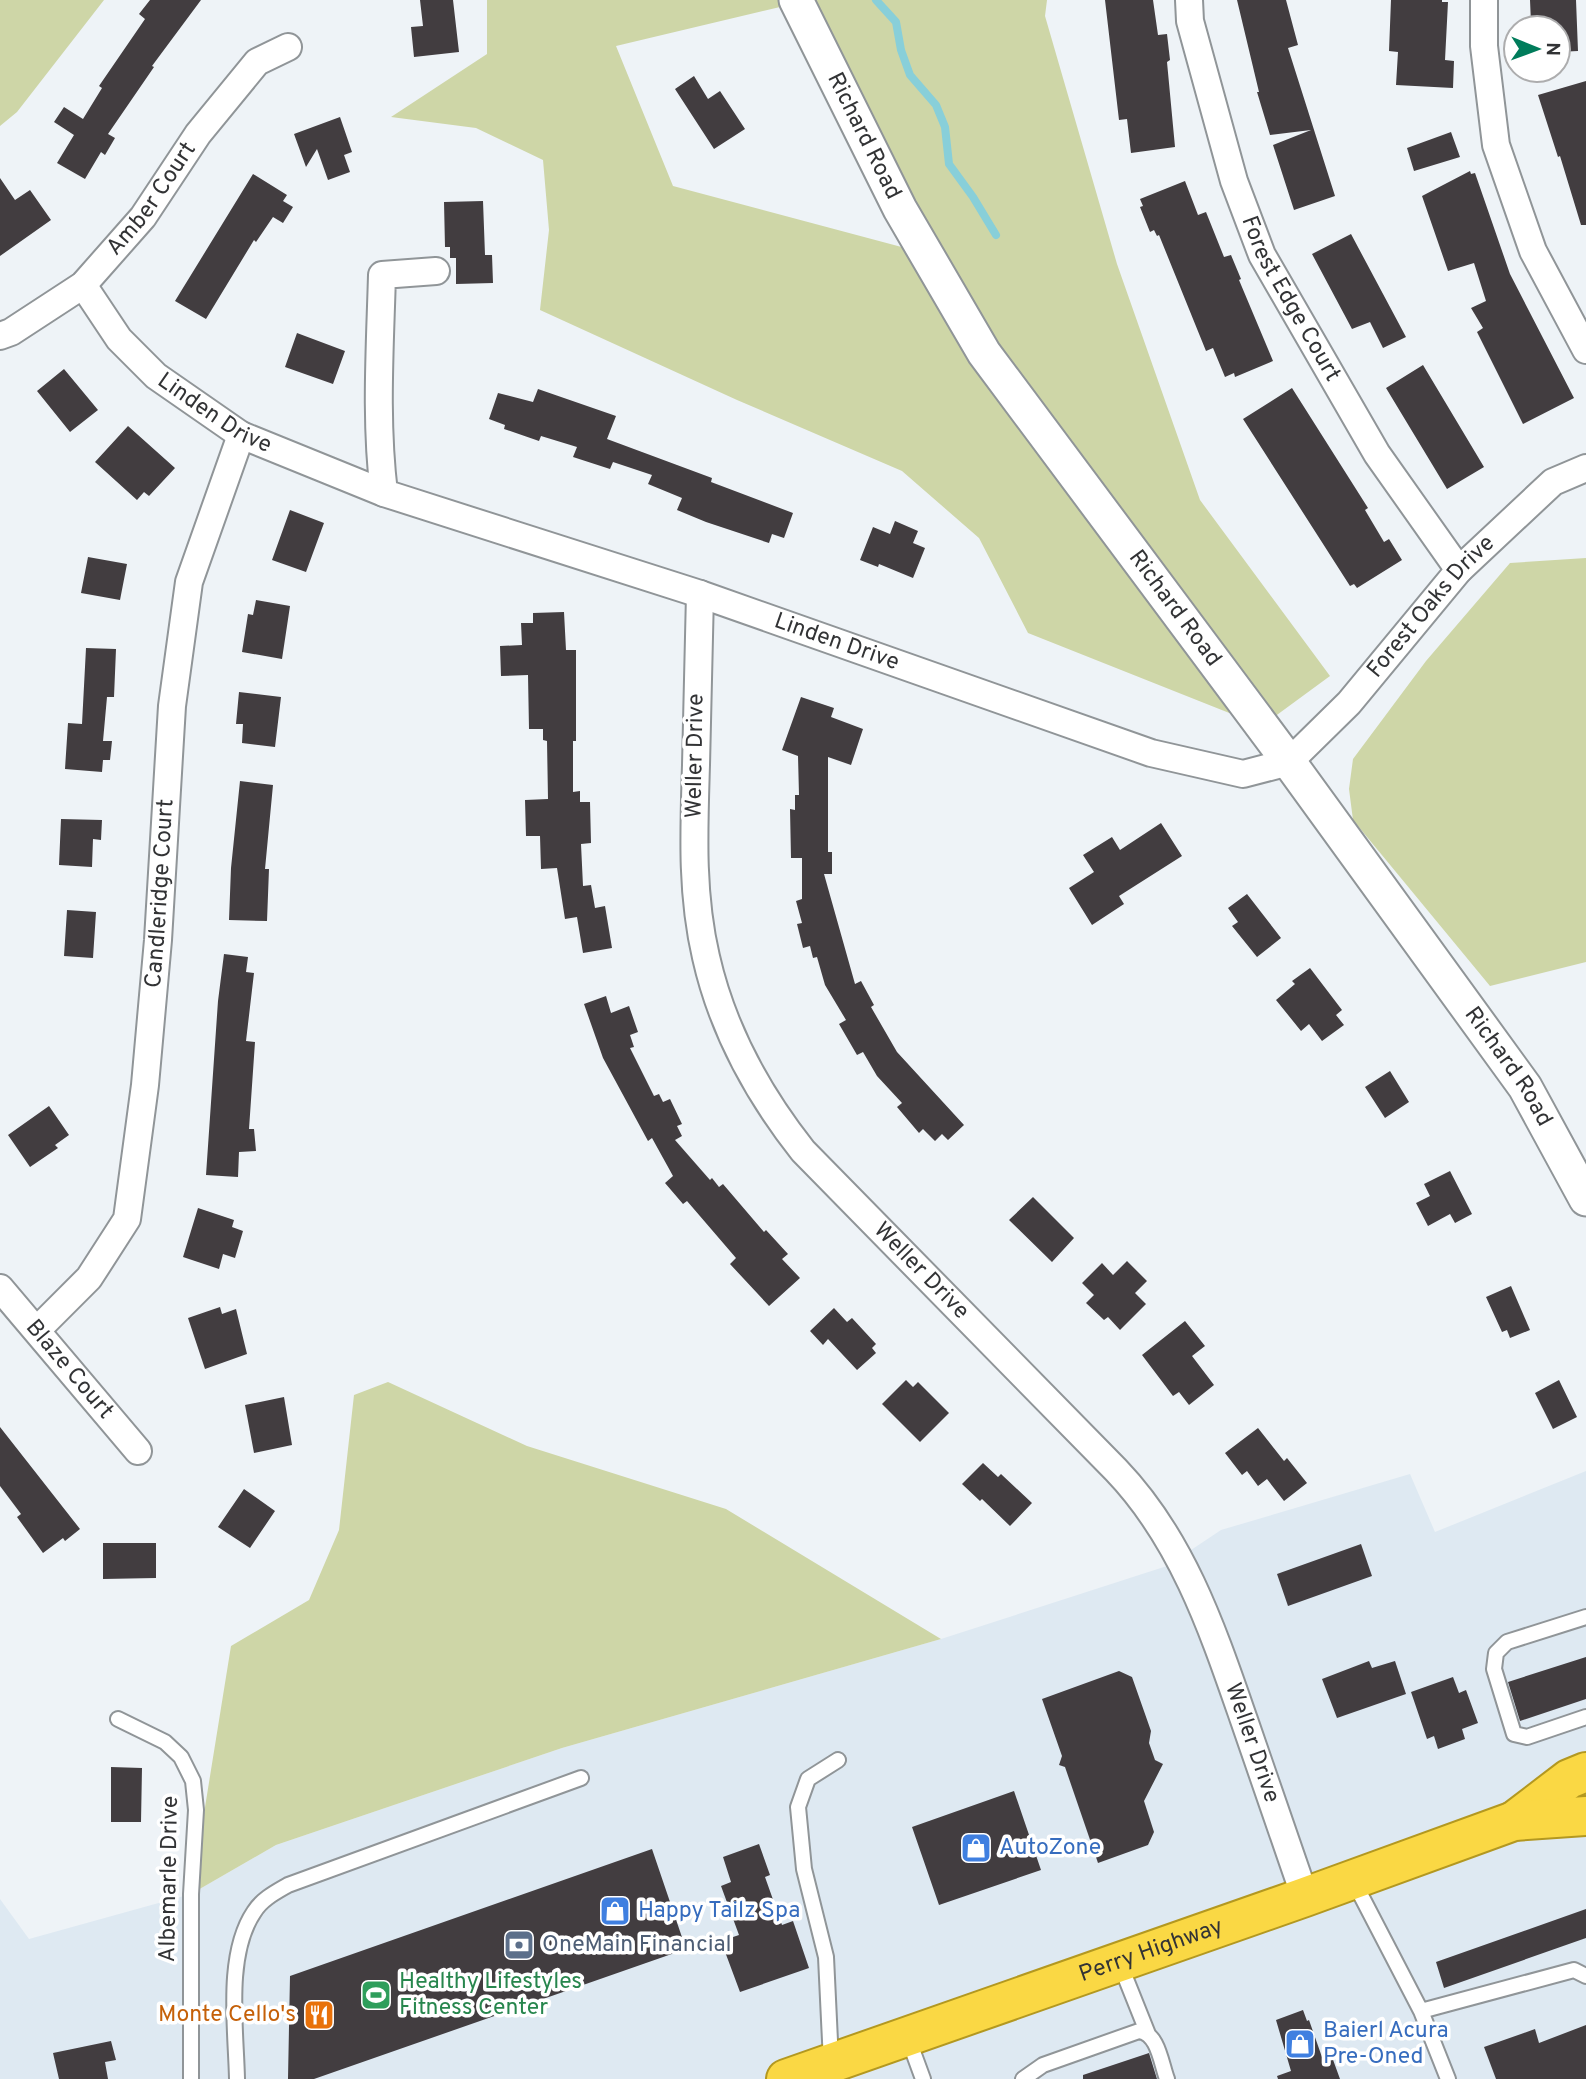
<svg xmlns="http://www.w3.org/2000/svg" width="1586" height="2079" viewBox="0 0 1586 2079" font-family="Overpass,sans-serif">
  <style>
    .built { fill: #dee9f2 }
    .green { fill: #ced6a7; fill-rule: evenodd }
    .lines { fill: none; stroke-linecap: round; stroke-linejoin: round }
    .stream { stroke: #88cfd9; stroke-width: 8 }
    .building { fill: #423d40 }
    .service-casing { stroke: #909598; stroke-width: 18 }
    .minor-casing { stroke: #909598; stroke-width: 30 }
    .tertiary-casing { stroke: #909598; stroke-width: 37 }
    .trunk-casing { stroke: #b39820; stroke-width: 42 }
    .service { stroke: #fff; stroke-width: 14 }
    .minor { stroke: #fff; stroke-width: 26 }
    .tertiary { stroke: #fff; stroke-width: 33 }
    .trunk { stroke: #fad844; stroke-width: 38 }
    .labels { text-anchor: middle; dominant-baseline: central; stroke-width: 7; stroke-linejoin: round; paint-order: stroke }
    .street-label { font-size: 23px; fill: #323335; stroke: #fff }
    .shop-label { font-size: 23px; fill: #366cbe; stroke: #fff; text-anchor: start }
    .service-label { font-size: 23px; fill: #4e5e75; stroke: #fff; text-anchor: start }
    .leisure-label { font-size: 23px; fill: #27864d; stroke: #fff; text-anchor: start }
    .food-label { font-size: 23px; fill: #c56008; stroke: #fff; text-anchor: end }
  </style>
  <rect width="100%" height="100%" fill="#eef3f7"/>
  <path class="built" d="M1586,1471V2079H0V1899L29,1939L191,1894L276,1845L562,1748L941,1639L1167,1566L1221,1530L1410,1474L1435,1532Z"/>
  <path class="green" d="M0,0H104L17,112L0,126Z
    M487,0H1047L1045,16L1117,264L1200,500L1330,676L1262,726L1028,633L979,538L902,471L737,400L540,310L549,230L543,160L476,128L391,117L487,54ZM797,3L924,253L673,186L616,46Z
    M1586,558V962L1490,986L1353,820L1349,789L1353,759L1426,661L1510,563Z
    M388,1382L527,1446L726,1509L941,1639L562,1748L276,1845L191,1894L231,1646L309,1600L339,1530L354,1395Z"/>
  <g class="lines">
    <path class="stream" d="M876,0L896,22L901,50L910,75L936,105L945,127L949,164L973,197L996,235"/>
  </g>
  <path class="building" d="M150,0H201L152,66L154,67L108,134L115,138L105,155L101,152L85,179L57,163L74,135L54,122L64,107L83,119L102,88L99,86L145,19L139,14Z
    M420,0H453L459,52L414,57L411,27L423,26Z
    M1105,0H1153L1158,35L1167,34L1170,60L1167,62L1175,147L1131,153L1127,119L1119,120Z
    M1237,0H1286L1298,45L1288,48L1335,196L1294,210L1273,145L1311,130L1270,135L1257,92H1259Z
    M1391,0H1442V2H1448L1445,60L1454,61L1453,88L1396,85L1398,52L1389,51Z
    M1530,0H1576L1578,51L1558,52V28H1535L1534,23H1531Z
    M694,76L708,99L720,91L745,129L714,149L675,89Z
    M1586,81V225H1581L1560,156L1558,157L1538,95Z
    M340,117L352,152L344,155L350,172L328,180L317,149L306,167L294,134Z
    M1451,132L1460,157L1414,171L1407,148Z
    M1470,171L1471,174L1475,173L1510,274L1574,398L1523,424L1477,332L1483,328L1471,308L1486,301L1474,263L1448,271L1422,196Z
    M253,174L287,195L283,201L293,207L283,223L273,217L256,242L254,240L206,319L175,301Z
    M0,178L15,200L30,190L51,220L0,256Z
    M1185,181L1198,215L1206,212L1224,257L1231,255L1241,279L1239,280L1273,361L1235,377L1234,373L1225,377L1213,348L1206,351L1159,235L1157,236L1154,230L1150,232L1140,207L1143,206L1140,199Z
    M483,201L485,255H492L493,283L456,284V258H450V247H445L444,202Z
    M1351,234L1406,337L1383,348L1370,322L1352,329L1312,254Z
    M297,333L345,351L333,384L285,367Z
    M1423,365L1484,467L1447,489L1386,388Z
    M64,369L98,410L70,432L37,391Z
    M1292,388L1368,508L1365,510L1384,542L1389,539L1402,560L1357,588L1354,584L1350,586L1243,419Z
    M538,389L616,416L607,439L712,478L711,482L793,513L784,538L772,534L769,543L706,522L677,510L682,498L648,484L652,475L613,462L610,469L573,457L577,447L541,436L539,441L504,429L505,425L489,419L498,393L533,402Z
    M128,426L175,468L149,496L144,492L137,500L95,462Z
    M290,510L324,523L306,572L272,560Z
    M895,521L918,531L913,543L925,548L913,578L879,564L878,567L860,560L873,527L890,534Z
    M88,557L127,564L120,600L81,593Z
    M256,600L290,606L282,659L242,652L248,614L253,615Z
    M564,612L566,650H576V741H573V792L580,791V802H590L591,843L581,844L583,886L591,885L595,908L605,906L612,948L583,953L577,917L565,919L557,868L541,869L540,836H526L525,800L548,799L547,741L543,740V729H529L528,675L501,676L500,646L522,645L521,623H533V613Z
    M86,648L116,649L114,697H107L103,741H112L110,760H103L102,772L65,769L68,723L82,724Z
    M239,692L281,697L275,747L242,743L243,724H236Z
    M801,697L834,708L831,717L863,729L851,765L828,757V852H832V874H824L855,984L861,981L874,1005L871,1007L897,1052L964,1125L948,1140L942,1134L935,1141L923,1129L919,1133L897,1107L902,1103L877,1076L863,1052L857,1055L839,1024L846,1020L825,985L817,957L813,958L810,946L803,948L797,924L802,923L796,901L802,899V858H791L790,809L795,810V795H799L798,756L782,750Z
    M240,781L273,785L265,869H269L267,921L229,920L231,868Z
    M61,819L102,820L101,840L93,839L92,867L59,865Z
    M1161,823L1182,856L1119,896L1124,904L1092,925L1069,888L1094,872L1083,855L1112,837L1120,850Z
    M1247,894L1281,938L1257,957L1232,926L1238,922L1228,908Z
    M67,910L96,912L93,958L64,956Z
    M224,954L248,957L246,972L254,973L246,1041L255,1042L249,1129H254L256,1151L239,1152L238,1177L206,1175L218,1001Z
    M1310,968L1342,1010L1336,1015L1344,1025L1322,1041L1309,1024L1301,1031L1276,1000L1295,984L1292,981Z
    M606,996L611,1013L629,1006L638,1032L630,1035L634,1047L630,1048L654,1096L659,1094L663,1102L670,1099L682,1124L677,1126L682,1136L675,1140L710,1180L712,1178L719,1187L723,1184L764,1232L766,1230L788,1254L782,1259L800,1278L769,1306L730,1264L736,1258L687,1201L683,1204L665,1183L673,1176L652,1138L648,1141L603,1058L584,1004Z
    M1390,1071L1409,1102L1385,1118L1365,1087Z
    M49,1106L69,1135L55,1145L58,1148L30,1167L8,1135Z
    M1450,1171L1472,1214L1455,1223L1450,1214L1428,1226L1416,1203L1430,1196L1424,1184Z
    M1033,1197L1074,1238L1052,1262L1009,1220Z
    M198,1208L234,1220L232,1227L243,1231L235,1258L223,1254L219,1269L183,1257Z
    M1127,1261L1147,1281L1135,1293L1146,1304L1120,1330L1108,1317L1104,1320L1086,1303L1094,1295L1082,1283L1102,1263L1113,1275Z
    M1511,1286L1530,1330L1510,1338L1507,1330L1502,1332L1486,1297Z
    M220,1307L222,1314L236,1309L247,1354L205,1369L188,1318Z
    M834,1308L847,1322L852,1318L876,1344L872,1348L876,1353L857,1370L828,1339L823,1345L810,1331Z
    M1185,1321L1205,1346L1192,1356L1214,1385L1189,1405L1179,1392L1173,1396L1142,1355Z
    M906,1380L913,1387L918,1382L949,1413L920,1442L882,1404Z
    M1559,1380L1577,1417L1553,1429L1535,1393Z
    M284,1397L292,1445L254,1453L245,1405Z
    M0,1427L80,1529L65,1541L63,1538L43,1553L17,1517L21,1514L0,1486Z
    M1258,1428L1284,1461L1287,1458L1307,1483L1284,1501L1267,1479L1258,1486L1247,1471L1242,1475L1225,1453Z
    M983,1463L998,1477L1001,1474L1032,1503L1010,1526L982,1499L980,1501L962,1484Z
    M244,1489L275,1511L250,1548L218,1527Z
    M103,1543H156V1578L103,1579Z
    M1361,1544L1372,1576L1288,1606L1277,1574Z
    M1586,1657V1699L1520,1721L1508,1682Z
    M1369,1661L1372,1668L1395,1661L1406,1694L1337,1718L1322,1679Z
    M1119,1671L1132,1677L1151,1731L1149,1743L1155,1760L1163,1764L1144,1801L1154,1832L1148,1845L1098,1863L1065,1767L1059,1765L1062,1756L1042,1699Z
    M1453,1677L1459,1693L1466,1690L1478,1723L1462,1729L1465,1739L1438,1749L1434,1736L1427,1739L1411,1692Z
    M111,1767L142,1768L141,1822H111Z
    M1014,1791L1041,1870L939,1905L912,1827Z
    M759,1844L770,1875L765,1877L782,1925L793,1921L809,1968L740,1992L721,1941L739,1935L721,1886L731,1882L723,1857Z
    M652,1849L686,1949L314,2079H288L290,1976Z
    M1586,1909V1938L1444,1988L1436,1962Z
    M1303,2010L1307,2021L1309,2020L1323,2060L1332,2057L1340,2079H1278L1277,2076L1291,2071L1276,2020Z
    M1586,2025V2079H1496L1484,2047L1535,2029L1539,2043Z
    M111,2041L116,2060L105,2062L108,2079H59L53,2053Z
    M1149,2053L1157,2079H1083V2075Z"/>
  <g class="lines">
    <g class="service-casing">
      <path id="service" d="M1586,1617L1507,1642L1496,1653L1494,1669L1514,1734L1527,1737L1586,1717
        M118,1719L165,1742L181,1757L193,1781L196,1810L191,1894V2079
        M1354,1882L1421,2011L1574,1970L1586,1976
        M1120,1964L1148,2034
        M1421,2011L1448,2079
        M908,2038L923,2079
        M831,2062L826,1957L804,1869L798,1807L808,1779L838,1760
        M237,2079C236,2029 225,1955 254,1912C262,1899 276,1892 288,1885L581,1778
        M1023,2079L1043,2065L1139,2031C1158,2033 1161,2063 1167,2079"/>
    </g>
    <g class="minor-casing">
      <g id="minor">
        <path id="s1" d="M1189,0L1190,21L1234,181L1262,255L1377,454L1459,570"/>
        <path d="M1484,0V46L1496,145L1533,251L1586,350"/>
        <path id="s2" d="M436,271L382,275C380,348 375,420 384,493L700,594L1151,753L1243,774L1289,762L1349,703L1459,570L1553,482L1586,468"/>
        <path id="s3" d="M83,285L119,339L156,376L241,435L384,493"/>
        <path id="s4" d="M0,336L11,332L83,285L143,217L198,134L257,62L288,47"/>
        <path id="s5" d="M700,594C699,651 697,708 696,765C694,830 691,893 706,957C722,1028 758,1094 803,1151L1116,1470C1183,1540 1213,1631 1244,1720C1264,1779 1285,1838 1305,1897"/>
        <path id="s6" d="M0,1288L138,1451"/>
        <path id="s7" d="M37,1330L89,1278L127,1219L145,1085L158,940L172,706L189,582L241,435"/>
      </g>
    </g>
    <g class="tertiary-casing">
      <g id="tertiary">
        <path id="s8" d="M796,0L900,209L984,353L1289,762L1525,1087L1586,1199"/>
      </g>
    </g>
    <g class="trunk-casing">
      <g id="trunk">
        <path d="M1514,1821L1569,1779L1586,1772"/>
        <path id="s9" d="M786,2079L1305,1897L1514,1821L1586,1816"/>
      </g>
    </g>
    <use href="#service" class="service"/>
    <use href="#minor" class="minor"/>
    <use href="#tertiary" class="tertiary"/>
    <use href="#trunk" class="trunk"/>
  </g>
  <defs>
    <g id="shop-square" transform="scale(1.575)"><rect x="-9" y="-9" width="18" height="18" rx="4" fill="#3f7fe0" stroke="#fff"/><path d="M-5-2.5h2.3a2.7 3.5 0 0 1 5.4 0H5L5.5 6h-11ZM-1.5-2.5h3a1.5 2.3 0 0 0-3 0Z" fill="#fff"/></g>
    <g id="bank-square" transform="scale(1.575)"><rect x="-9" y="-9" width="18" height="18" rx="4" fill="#5c6f8a" stroke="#fff"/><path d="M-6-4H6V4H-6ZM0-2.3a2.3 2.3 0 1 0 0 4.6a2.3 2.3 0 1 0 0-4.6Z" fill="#fff"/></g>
    <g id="stadium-square" transform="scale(1.575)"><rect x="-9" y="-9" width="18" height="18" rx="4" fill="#2e9e5b" stroke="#fff"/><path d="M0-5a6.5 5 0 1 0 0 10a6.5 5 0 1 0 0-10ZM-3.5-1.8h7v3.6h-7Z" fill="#fff"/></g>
    <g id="restaurant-square" transform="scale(1.575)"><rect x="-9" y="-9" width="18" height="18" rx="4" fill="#e8710a" stroke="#fff"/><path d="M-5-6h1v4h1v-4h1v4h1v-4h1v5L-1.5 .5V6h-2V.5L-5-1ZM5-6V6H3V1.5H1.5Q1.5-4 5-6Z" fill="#fff"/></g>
  </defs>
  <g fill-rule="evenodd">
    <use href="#shop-square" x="976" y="1848"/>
    <use href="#shop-square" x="615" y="1911"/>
    <use href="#bank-square" x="519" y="1945"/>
    <use href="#stadium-square" x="376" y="1995"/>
    <use href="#restaurant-square" x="319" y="2015"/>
    <use href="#shop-square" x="1300" y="2044"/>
  </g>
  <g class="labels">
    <g class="street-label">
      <text stroke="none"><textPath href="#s8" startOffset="152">Richard Road</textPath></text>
      <text stroke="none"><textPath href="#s4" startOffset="208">Amber Court</textPath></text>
      <text stroke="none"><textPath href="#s1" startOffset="318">Forest Edge Court</textPath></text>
      <text stroke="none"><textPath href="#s3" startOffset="187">Linden Drive</textPath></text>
      <text stroke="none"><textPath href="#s2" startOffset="1435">Forest Oaks Drive</textPath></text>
      <text stroke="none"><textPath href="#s8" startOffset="719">Richard Road</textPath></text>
      <text stroke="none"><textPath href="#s2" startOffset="749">Linden Drive</textPath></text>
      <text transform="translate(696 756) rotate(-89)">Weller Drive</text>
      <text stroke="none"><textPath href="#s7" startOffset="471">Candleridge Court</textPath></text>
      <text stroke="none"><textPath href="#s8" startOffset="1286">Richard Road</textPath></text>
      <text stroke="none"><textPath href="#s5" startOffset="751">Weller Drive</textPath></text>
      <text stroke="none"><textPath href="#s6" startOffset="107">Blaze Court</textPath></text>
      <text stroke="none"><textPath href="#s5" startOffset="1337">Weller Drive</textPath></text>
      <text transform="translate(170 1879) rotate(-89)">Albemarle Drive</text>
      <text stroke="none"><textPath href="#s9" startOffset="387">Perry Highway</textPath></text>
    </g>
    <g class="shop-label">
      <text x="999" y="1848">AutoZone</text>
      <text x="638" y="1911">Happy Tailz Spa</text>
      <text x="1323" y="2031">Baierl Acura<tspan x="1323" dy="26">Pre-Oned</tspan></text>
    </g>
    <g class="service-label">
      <text x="542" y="1945">OneMain Financial</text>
    </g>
    <g class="leisure-label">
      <text x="399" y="1982">Healthy Lifestyles<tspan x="399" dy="26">Fitness Center</tspan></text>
    </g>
    <g class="food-label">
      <text x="296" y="2015">Monte Cello's</text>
    </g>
  </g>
  <g transform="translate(1537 49) rotate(91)"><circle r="33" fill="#ffffff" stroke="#adadae" stroke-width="2"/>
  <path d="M0-5L12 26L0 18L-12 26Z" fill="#007c5b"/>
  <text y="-10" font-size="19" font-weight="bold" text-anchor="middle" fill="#323335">N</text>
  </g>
</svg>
